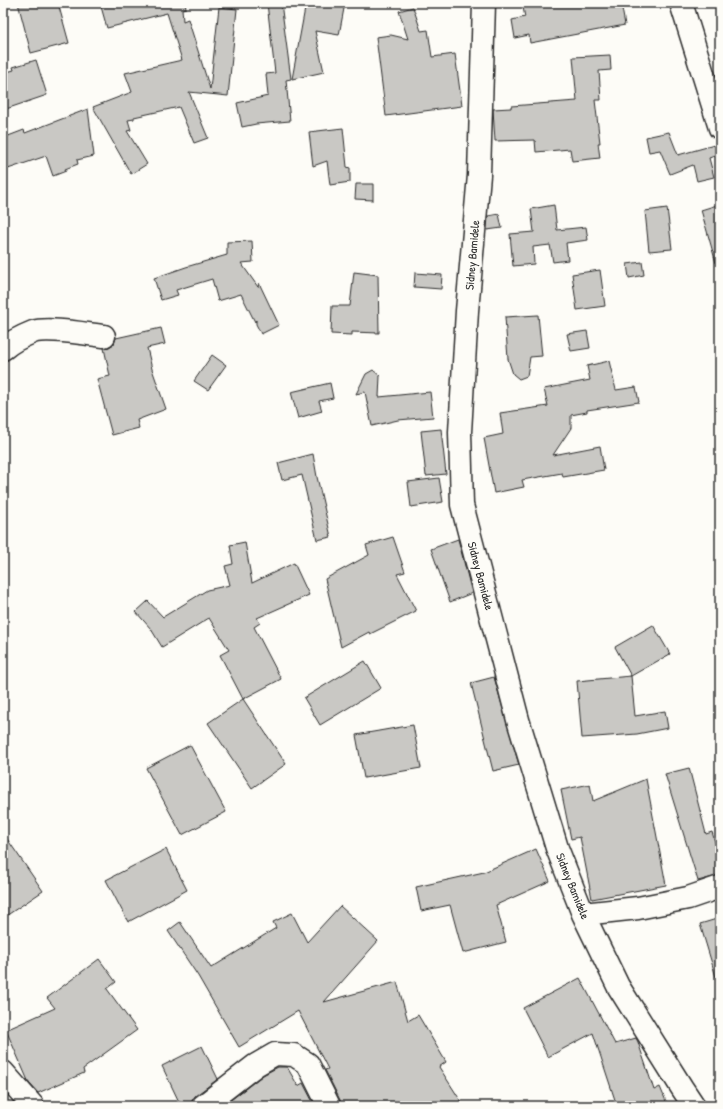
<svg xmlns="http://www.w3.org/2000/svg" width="723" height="1109" viewBox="0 0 723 1109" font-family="'Patrick Hand',sans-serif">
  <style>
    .building { fill: #c9c8c4; stroke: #2b2b2b }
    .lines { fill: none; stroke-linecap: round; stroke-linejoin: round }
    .minor-casing { stroke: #2b2b2b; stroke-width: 25 }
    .minor { stroke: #fdfcf7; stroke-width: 22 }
    .labels { text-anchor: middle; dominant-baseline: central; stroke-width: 3; stroke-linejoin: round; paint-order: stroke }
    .street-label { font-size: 12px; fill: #2b2b2b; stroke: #fdfcf7 }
  </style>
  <rect width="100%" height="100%" fill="#fdfcf7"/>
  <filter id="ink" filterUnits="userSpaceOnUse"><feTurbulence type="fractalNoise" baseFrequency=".025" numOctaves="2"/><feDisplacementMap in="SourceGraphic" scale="8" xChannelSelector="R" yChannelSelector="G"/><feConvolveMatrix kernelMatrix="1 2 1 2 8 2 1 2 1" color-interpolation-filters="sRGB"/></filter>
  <g filter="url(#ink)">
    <path class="building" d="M18,3H58L69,43L31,53Z
      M100,3H185L186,8L182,9L183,21L188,19L210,89L219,7L237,9L228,96L189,92L208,138L194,143L179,107L134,117V119L128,120L131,130L127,131L147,164L131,174L93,107L132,92L125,73L182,60L167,13L107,28Z
      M267,3H281L291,79L286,80L290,121L256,124L242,127L237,103L268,96L266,74L275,73Z
      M306,3H345L339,35L315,31L324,72L292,79Z
      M522,3H621L625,25L530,43L529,35L515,38L512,20L525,17Z
      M413,7L421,31L428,30L432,57L455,54L462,106L386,116L376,37L391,35L408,39L399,11Z
      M610,55L611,70L599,71L601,100H595L600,143H598L600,158L572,161L570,149L536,152L535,140L495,141L493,109L511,108V106L577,101L573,57Z
      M36,60L47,95L3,110V73L14,70L13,67Z
      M88,109L94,156L77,160L78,164L65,169L66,171L53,176L46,156L8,169L3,155V138L24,130L25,133Z
      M343,128L347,167L350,168V182L330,185L327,161L313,166L309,132Z
      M669,132L678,155L718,144L720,154L709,158L714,177L697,181L693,165L670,174L660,150L649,152L646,137Z
      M356,184H373V200L355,199Z
      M554,205L557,230L586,227L588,240L566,243L568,260L553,262L550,245L533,247L534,264L513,266L510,234L534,232L531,209Z
      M717,205L720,214V262L716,263L701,210Z
      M667,208L672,249L649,251L645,211Z
      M499,214L502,228L487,230L488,216Z
      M252,241L253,262L241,263L258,287L259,283L279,325L261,334L256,324V320L255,322L241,294L218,301L212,279L176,290L178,295L161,300L154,278L186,267L227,255V242Z
      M642,262L644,275L629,278L627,264Z
      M600,270L605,306L577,310L572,274Z
      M354,272L378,275L379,333L352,332V335L331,334L332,306H350Z
      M415,273L442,275L441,289L414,287Z
      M538,315L542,356L530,357L527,376L519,379L513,374L508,359L505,317Z
      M161,328L165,344L147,348L152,369L166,409L137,420L139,428L112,435L97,379L110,376L104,348L109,347L114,344L116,338Z
      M587,331L590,348L571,351L567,334Z
      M212,355L226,365L208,390L194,381Z
      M609,361L616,390L636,387L639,402L587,410V412L571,415V428L553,455L600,446L604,470L563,477L562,473L522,480L524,487L494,493L484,438L503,434L500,413L548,406L544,389L590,380L587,366Z
      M373,370L380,376L379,397L430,392L433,417L398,420L372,426L365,392L356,394L366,374Z
      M330,383L333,398L319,401L322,411L298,418L291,392Z
      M441,429L446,474L426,476L421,431Z
      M313,454L317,477L331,537L317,540L302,475L282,480L278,463Z
      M439,478L443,502L411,507L408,482Z
      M393,537L405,572L397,574L416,611L370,634L369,632L341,647L325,579L369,555L366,545Z
      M458,539L472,593L450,602L431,549Z
      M245,542L252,583L294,563L309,595L257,618L260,623L254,627L281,679L243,699L220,655L229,650L209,618L162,647L151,629L136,612L148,601L163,617L207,590L230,585L225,566L233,564L230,545Z
      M653,625L670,654L631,676L615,647Z
      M365,661L381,688L320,725L304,698Z
      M631,676L635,716L665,711L668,728L637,734L582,738L577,681Z
      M494,677L519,765L493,771L471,683Z
      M243,699L286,764L252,788L208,723Z
      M413,725L421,768L364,778L356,735Z
      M190,745L226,812L182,835L146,768Z
      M689,768L706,834L712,832L720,858V875L698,881L665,774Z
      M646,779L666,885L592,899L580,837L571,839L561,790L590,784L593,801Z
      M3,833L43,891L3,918Z
      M166,849L187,890L128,922L106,880Z
      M536,849L550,881L496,905L506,942L463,953L450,905L421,911L416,887L484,872Z
      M340,906L378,941L324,1002L397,982L408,1021L418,1015L446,1062L439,1067L464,1106H341L340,1100L325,1070L328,1069L298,1011L239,1047L198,976L168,931L180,922L211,968L276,928L273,922L292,913L307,942Z
      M720,918V977H716L700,924Z
      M99,959L116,982L107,989L137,1030L83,1069L84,1073L38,1093L29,1083L6,1030L55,1008L47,998Z
      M580,978L615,1044L636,1038L638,1042L654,1090L660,1087L668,1106H617L593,1033L548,1057L523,1008Z
      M202,1046L218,1079L195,1096L192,1101L191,1106H181L162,1066Z
      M278,1067H287L298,1086L303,1083L315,1106H223L263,1075Z"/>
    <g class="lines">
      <g class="minor-casing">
        <path id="minor" d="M484,3L479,175L467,311L460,432L462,505L518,720L557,848L583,914L618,986L682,1088L694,1106
          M681,3L720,128
          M3,349C11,342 23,336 33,332C48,327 86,334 104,336
          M583,914L638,908L688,898L720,887
          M3,1072L33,1106
          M203,1106L256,1065L275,1054L294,1055L308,1064L329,1106"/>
      </g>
      <use href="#minor" class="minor"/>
    </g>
  </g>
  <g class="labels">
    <g class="street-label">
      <text transform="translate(472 255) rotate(-85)">Sidney Bamidele</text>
      <text transform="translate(481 576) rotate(75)">Sidney Bamidele</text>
      <text transform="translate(573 886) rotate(68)">Sidney Bamidele</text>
    </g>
  </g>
  <rect width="723" height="1109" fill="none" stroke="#fdfcf7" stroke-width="16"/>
  <rect x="8" y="8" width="707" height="1093" fill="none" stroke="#2b2b2b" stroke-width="1.5" filter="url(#ink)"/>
</svg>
